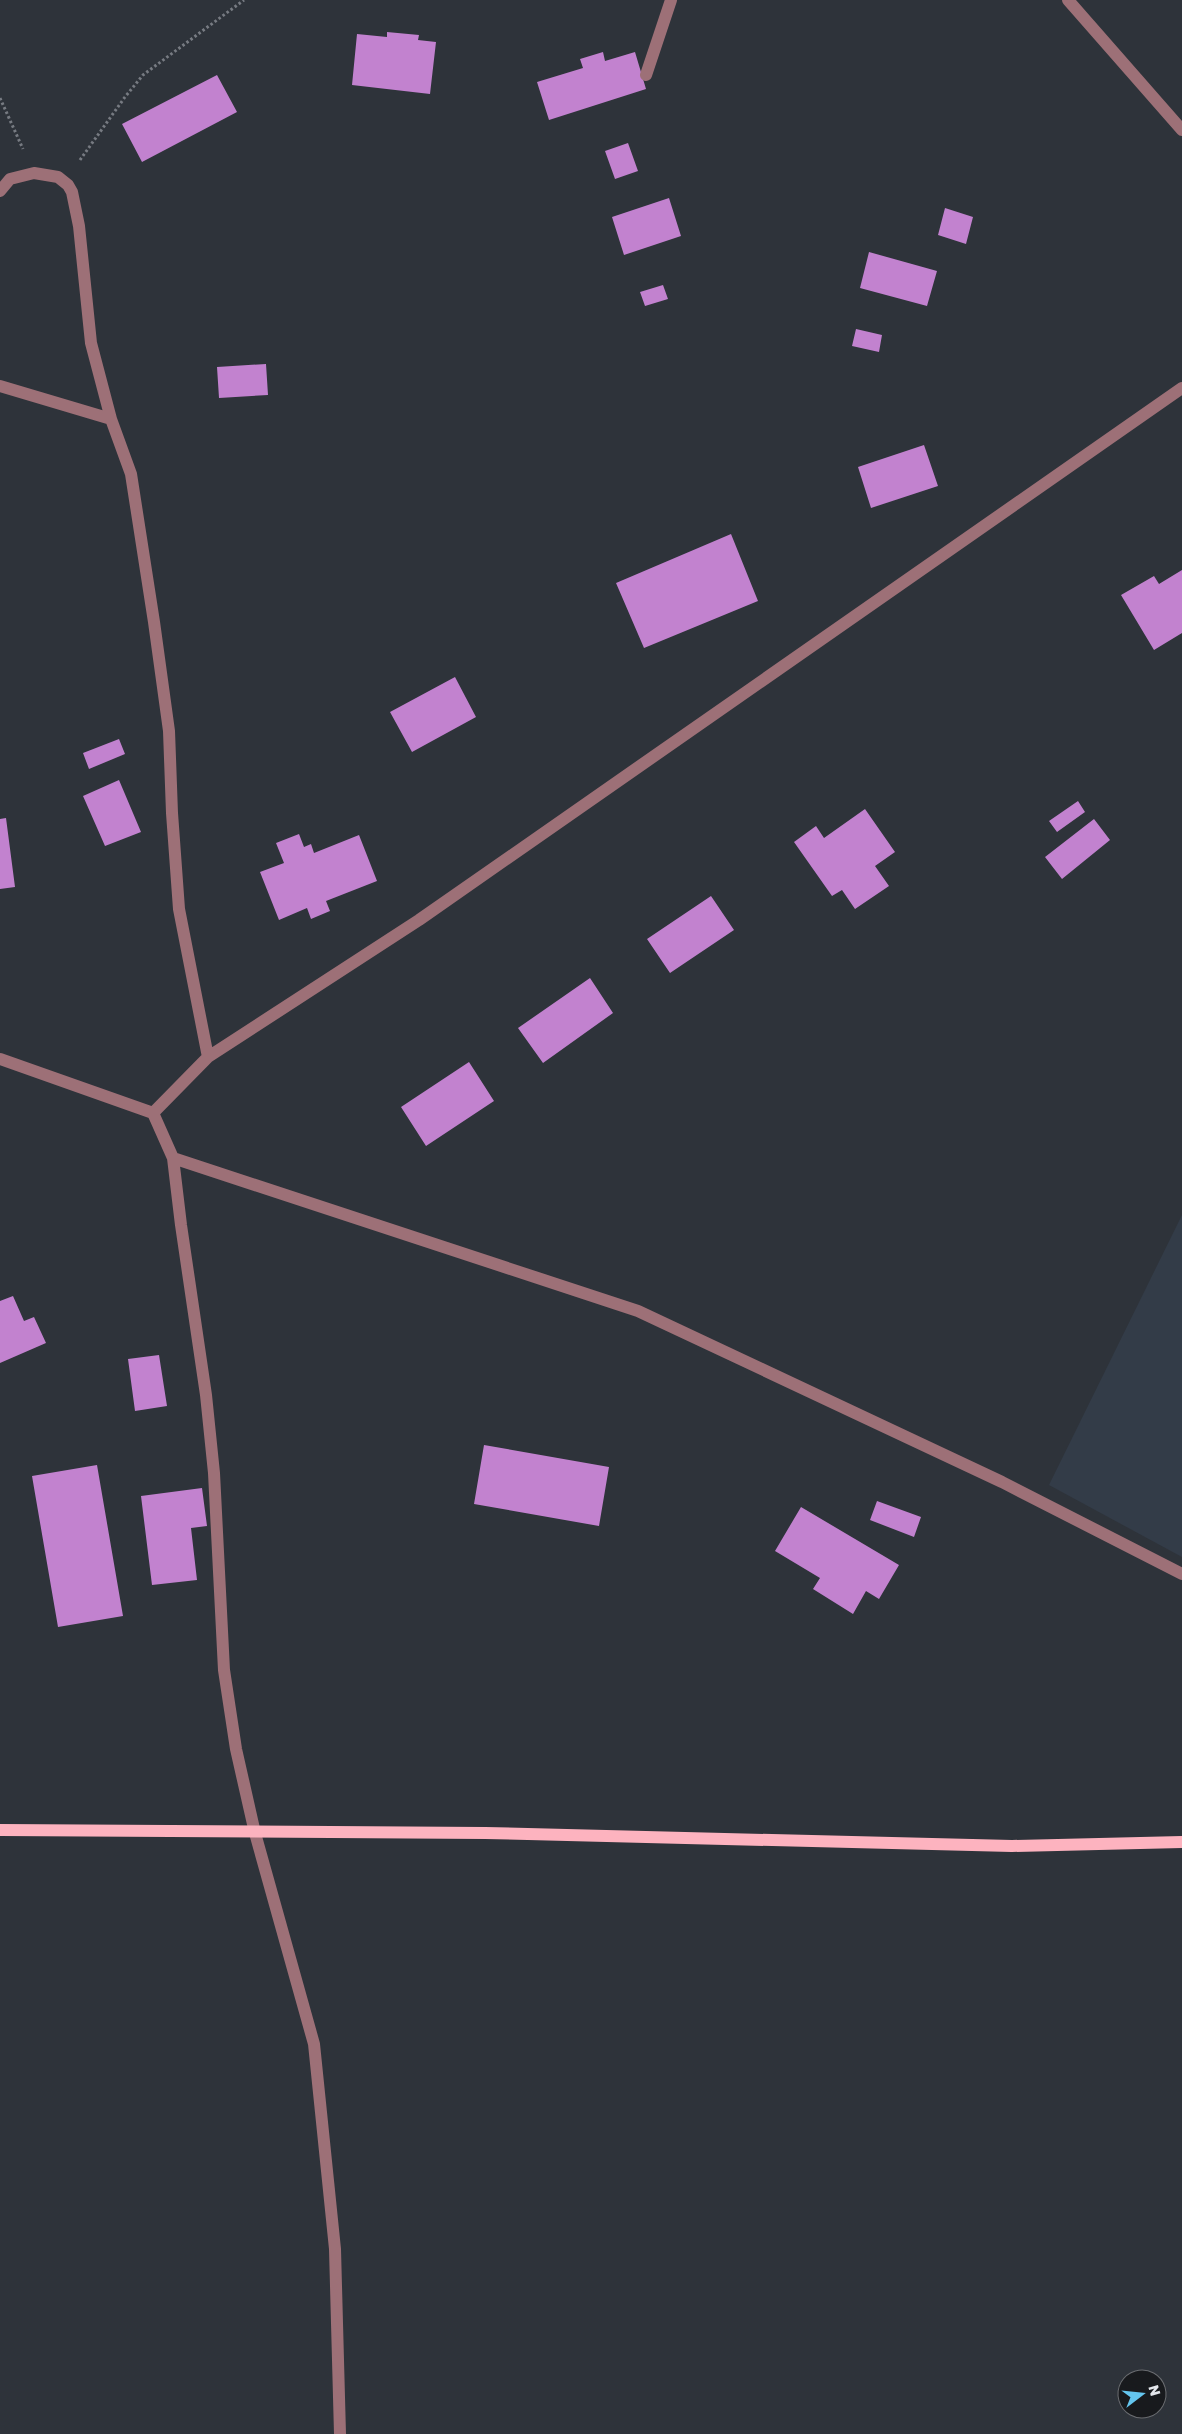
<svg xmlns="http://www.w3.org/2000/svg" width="1182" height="2434" viewBox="0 0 1182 2434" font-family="'Golos Text',sans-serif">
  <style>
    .built { fill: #333c48 }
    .building { fill: #c282cf }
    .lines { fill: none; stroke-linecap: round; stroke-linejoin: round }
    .path { stroke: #777b82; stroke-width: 3; stroke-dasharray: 2.5 2.5; stroke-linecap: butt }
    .minor { stroke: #9d7077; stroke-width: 12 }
    .major { stroke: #fdb3bf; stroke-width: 12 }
  </style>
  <rect width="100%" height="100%" fill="#2e333a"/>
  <path class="built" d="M1182,1215V1557L1049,1485Z"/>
  <path class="building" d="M387,32L419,35L418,40L436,42L430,94L352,85L357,34L387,37Z
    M603,52L605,61L635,52L646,89L549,120L537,82L583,68L580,59Z
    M217,75L237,112L142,162L122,124Z
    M628,143L638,171L615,179L605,151Z
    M669,198L681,236L624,255L612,217Z
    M945,208L973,217L966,244L938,235Z
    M869,252L937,271L927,306L860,288Z
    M663,285L668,299L645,306L640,292Z
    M856,329L882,335L879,352L852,346Z
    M266,364L268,395L219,398L217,367Z
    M924,445L938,486L871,508L858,467Z
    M731,534L758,601L644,648L616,583Z
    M1182,570V633L1154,650L1121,595L1154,576L1159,584Z
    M455,677L476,717L412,752L390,712Z
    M119,739L125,754L89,769L83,753Z
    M119,780L141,832L105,846L83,796Z
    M1078,801L1085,812L1057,832L1049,821Z
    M865,809L895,852L875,866L889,886L855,909L842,890L832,896L794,842L816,826L824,838Z
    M6,818L15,887L0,889V819Z
    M1094,819L1110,840L1062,879L1045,857Z
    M299,834L304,847L311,844L314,853L359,835L377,881L326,901L330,911L311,919L307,908L279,920L260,872L284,863L276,843Z
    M711,896L734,930L670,973L647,939Z
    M590,978L613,1013L543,1063L518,1028Z
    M469,1062L494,1101L426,1146L401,1107Z
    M13,1296L24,1321L34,1317L46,1343L0,1363V1301Z
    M159,1355L167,1406L135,1411L128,1359Z
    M484,1445L609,1467L599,1526L474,1504Z
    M97,1465L123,1616L58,1627L32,1476Z
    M202,1488L207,1526L191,1528L197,1580L152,1585L141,1496Z
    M877,1501L921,1517L914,1537L870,1520Z
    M801,1507L899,1565L879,1599L866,1591L853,1614L813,1589L820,1578L775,1551Z"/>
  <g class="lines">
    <path class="path" d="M0,98L23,149
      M80,160L125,97L143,75L244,0"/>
    <path class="minor" d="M1068,0L1182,130
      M646,75L671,0
      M0,191L10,179L34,173L58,177L68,185L72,192L79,226L91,343L111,419L131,474L154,622L169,731L172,813L179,909L208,1057
      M0,386L111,419
      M0,1059L153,1113L173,1158L638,1311L1002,1482L1182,1574
      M153,1113L208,1057L419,920L1182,388
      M173,1158L181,1225L206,1395L214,1473L224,1670L236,1749L255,1833L314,2044L335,2249L340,2434"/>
    <path class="major" d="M0,1830L485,1833L1012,1846L1182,1842"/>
  </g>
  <g transform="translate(1142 2394) rotate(74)"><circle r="24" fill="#181a1d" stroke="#6a6c70"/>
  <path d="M0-4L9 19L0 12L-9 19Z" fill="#64c5ee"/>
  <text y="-8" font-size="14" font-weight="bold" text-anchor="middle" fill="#e4e7ec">N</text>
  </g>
</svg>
